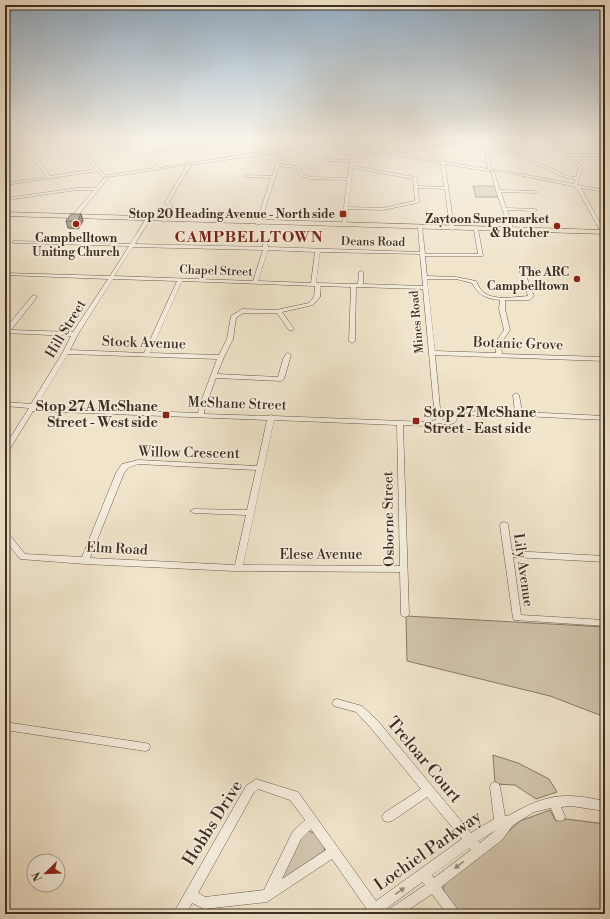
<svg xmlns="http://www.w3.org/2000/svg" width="610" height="919" viewBox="0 0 610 919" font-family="'Libre Bodoni',serif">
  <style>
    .green { fill: #d2c5ae; stroke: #887a68 }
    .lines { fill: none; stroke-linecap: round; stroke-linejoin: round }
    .street-casing { stroke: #6a5c4d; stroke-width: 1 }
    .primary-casing { stroke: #3e2f23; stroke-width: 1 }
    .street { fill: #f5eddd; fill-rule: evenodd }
    .primary { fill: #f0e4cb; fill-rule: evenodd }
    .wall { fill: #857969; stroke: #3e2f23 }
    .shaded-wall { fill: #6c6355; stroke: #3e2f23 }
    .building { fill: #9b8d7a; stroke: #3e2f23 }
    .oneway { fill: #9a8e80 }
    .poi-dot { fill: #8f2418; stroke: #f5eddd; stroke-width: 1.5 }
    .labels { text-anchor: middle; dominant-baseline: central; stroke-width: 3.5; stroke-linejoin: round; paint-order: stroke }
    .far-poi-label { font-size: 12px; font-weight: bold; fill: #3e2f23; stroke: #f5eddd; text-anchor: end }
    .far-street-label { font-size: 12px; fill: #3e2f23; stroke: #f5eddd }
    .street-label { font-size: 14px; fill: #3e2f23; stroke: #f5eddd }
    .poi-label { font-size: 14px; font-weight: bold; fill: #3e2f23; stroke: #f5eddd; text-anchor: end }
    .far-district-label { font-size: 15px; font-weight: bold; letter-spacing: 1px; fill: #7a1f14; stroke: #f5eddd }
    .near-street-label { font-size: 17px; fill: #3e2f23; stroke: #f5eddd }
  </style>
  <rect width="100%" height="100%" fill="#f0e4cb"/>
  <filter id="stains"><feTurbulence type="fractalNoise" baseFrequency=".005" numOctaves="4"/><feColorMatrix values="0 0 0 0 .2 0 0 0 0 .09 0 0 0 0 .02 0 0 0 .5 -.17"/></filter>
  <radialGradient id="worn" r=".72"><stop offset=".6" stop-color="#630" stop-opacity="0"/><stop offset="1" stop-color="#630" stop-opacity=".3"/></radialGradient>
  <path class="green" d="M473,186H495L499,197H476Z
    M406,616L605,627V717L550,696L407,661Z
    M493,755L518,763L549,779L557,792L536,799L515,785L495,784Z
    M550,810L556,821L566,819L605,824V914H458L448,901L443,888L447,879L499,840L520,821Z
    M307,831L316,833L325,847L324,851L283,879L281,878L301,833Z"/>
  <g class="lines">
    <g class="street-casing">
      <path id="street" d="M52,139H60L27,144L50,176L96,169L75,146L64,139C77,138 97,166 105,175V177H103L98,171L5,185V183L47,177L23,145L5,147V145Z
        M118,139H123L129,141L155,139L153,140L132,143L144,154L241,139H246L265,152L323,143L303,139H310L488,169L485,153L503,150L481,140L398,153L396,152L477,139H484L568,176L576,177L579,167L549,139H553L569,154H605V156H571L583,167L577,185L605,190V192L581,188L605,232V235L602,234L577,189L573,186L493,170L495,169L574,184L575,179L566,178L506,151L488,155L492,169L487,171L445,164L454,229L452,230L450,229L445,189L418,188L419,202L417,203L383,210L348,209L346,226L344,227L342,226L347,180L309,179L301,176L296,168L279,166L260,224L256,225V224L271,178L245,177L243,176L245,175L272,176L280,152L191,165L169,202L173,207L166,221L164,222L162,221L169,207L165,202L187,165L108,177V175H109L155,168L128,143ZM244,141L261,152L159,168L146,156ZM325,143L352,148L350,160L328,159L326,160L328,161L350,162L348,178L310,177L303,174L298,166L279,164L283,151L324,145ZM355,149L441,163L444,187L418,186L417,179L415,177L353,166ZM353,168L413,179L415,201L383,208L348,207Z
        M353,139H361L337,143L335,142Z
        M599,139H605V141L600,140Z
        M491,171L494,172L500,190L535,191L537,192L535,193L501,192L506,208L535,209L537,210L535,211L507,210L514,231V232L510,231L496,191Z
        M105,177L108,178L75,219H71V217L94,190H77L13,199L5,197V195L13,197L77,188H96Z
        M147,217L151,218L135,244L263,247V242L265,241L267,242L268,247L420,252L418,227L420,226L422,227L425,254H478L474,230L478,229L483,256H425L427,276L456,277L476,281C478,285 480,289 483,292C494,301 514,297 528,296L519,269L523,268L534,296L529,300H505V309L510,330L501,343L502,354L605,357V361L435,355L440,408L444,412L454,415L482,410L515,412L513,395L516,393L519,395L522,412L605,416V420L482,414L456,418L457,420L454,423L448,425L439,423L427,426L403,425L409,614L408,616L405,617L402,616L401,614L400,572L234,571L85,564L20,559L5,540V532L8,533L25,554L82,557L116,473L122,464L138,460L257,466L267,420L33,411L8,452L5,454V446L29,408L5,406V402L31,404L63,352L71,336L5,333V329L32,296L34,295L37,297L11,330L73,332L108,279L5,275V273L110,276L129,246L14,243L12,242L14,241L130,244ZM133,247L263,250L253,281L114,276ZM268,250L315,252L311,283L258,281ZM320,252L420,254L423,286L363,284V272L361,271L359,272L358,284L316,283ZM113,279L177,281L144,353L70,350L78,334ZM427,279H456L472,283C478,295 487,299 500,300L499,309L504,330L495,343L496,353L435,351ZM182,281L315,286L314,297L309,303L276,310L242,309L231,316L227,339L219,355L150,353ZM320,286L351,287L349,341L352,343L355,341L356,287L423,289L434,408L438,414L435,418L436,420L427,422L274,416L271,415L268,416L204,414L205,407L216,378L281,381L284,379L291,355L288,353L286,354L283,359L278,377L217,374L224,357L233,339L236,318L243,313H277L289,330H293L294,329L282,312L313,305L320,297ZM68,354L217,359L199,407L198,413L36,407ZM443,416L449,417L450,420L445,421L441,418ZM274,420L397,425L400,566L243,565ZM138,464L256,470L247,510L194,509L190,511L194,513L246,515L235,565L90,558L124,473L128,468Z
        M504,522L507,523L508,525L512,551L605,556V562L513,557L521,615L605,620V626L514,620L513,618L500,525L501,523Z
        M337,699L362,706L378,721L471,833L494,819L490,787L491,784L495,782L499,784L500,787L505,816H508C527,805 547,795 570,796C582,796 594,799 605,801V811L571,806L561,807L565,816L564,820L560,821L556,820L551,808L534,812L513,825L502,840L441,887L458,910L460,914H447L432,894L402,914H386L388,910L425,885L422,882L383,911L384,914H362L364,910L366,908L332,859L267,902L204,909L192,903L186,914H173L246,786L256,779L298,792L376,901L462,839L427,797L392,821L388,822L384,821L382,817L384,813L421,789L370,727L356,712L334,706L332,703L334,700ZM258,789L290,800L305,820L293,831L264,890L205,897L198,893L254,792ZM311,829L326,850L282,879L301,839ZM496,830L480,843L478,841ZM469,848L471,850L434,878L432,875Z
        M5,722L145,743L149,744L150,747L149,750L145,751L5,730Z"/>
    </g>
    <g class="primary-casing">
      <path id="primary" d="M5,212L605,230V234L5,216Z"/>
    </g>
    <use href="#street" class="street"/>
    <use href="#primary" class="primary"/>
  </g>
  <path class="wall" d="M81,214L83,221L78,229L68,228L66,221Z"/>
  <path class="shaded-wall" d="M81,214L83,221L78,229L77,221Z"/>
  <path class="building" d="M71,214H81L77,221H66Z"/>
  <defs><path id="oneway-solid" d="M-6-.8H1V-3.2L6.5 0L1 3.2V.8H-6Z"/></defs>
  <g class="oneway">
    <use href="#oneway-solid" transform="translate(459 865) rotate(142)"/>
    <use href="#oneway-solid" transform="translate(400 891) rotate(-35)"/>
  </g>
  <linearGradient id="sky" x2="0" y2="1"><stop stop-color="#93aec6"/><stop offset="0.52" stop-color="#f8f3e8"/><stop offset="1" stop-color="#f8f3e8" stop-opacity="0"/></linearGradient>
  <rect width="610" height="267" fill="url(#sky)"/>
  <g class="poi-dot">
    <rect x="339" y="210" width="8" height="8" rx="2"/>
    <circle cx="76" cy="224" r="4"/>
    <circle cx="557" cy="226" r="4"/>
    <circle cx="577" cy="279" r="4"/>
    <rect x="162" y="411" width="8" height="8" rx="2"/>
    <rect x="412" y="417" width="8" height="8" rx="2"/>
  </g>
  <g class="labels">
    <g class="far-poi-label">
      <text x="335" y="214">Stop 20 Heading Avenue - North side</text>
      <text x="549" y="219">Zaytoon Supermarket<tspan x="549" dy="14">&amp; Butcher</tspan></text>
      <text x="76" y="238" text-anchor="middle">Campbelltown<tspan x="76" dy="14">Uniting Church</tspan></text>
      <text x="569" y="272">The ARC<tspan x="569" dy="14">Campbelltown</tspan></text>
    </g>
    <g class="far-street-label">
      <text transform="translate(373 242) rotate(1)">Deans Road</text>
      <text transform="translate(216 271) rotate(2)">Chapel Street</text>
      <text transform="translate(417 322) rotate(-95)">Mines Road</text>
    </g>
    <g class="street-label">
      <text transform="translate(66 329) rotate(-59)">Hill Street</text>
      <text transform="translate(144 343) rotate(2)">Stock Avenue</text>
      <text transform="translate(518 344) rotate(2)">Botanic Grove</text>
      <text transform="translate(237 404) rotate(2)">McShane Street</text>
      <text transform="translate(189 453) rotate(1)">Willow Crescent</text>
      <text transform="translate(389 519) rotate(-91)">Osborne Street</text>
      <text transform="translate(117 549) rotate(3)">Elm Road</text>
      <text x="321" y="555">Elese Avenue</text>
      <text transform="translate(523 570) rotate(82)">Lily Avenue</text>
    </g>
    <g class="poi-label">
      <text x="158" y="407">Stop 27A McShane<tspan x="158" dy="16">Street - West side</tspan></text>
      <text x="424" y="413" text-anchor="start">Stop 27 McShane<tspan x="424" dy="16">Street - East side</tspan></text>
    </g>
    <g class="far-district-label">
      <text x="249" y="237">CAMPBELLTOWN</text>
    </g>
    <g class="near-street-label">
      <text transform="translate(424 760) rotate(50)">Treloar Court</text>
      <text transform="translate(213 823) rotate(-58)">Hobbs Drive</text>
      <text transform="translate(428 851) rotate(-35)">Lochiel Parkway</text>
    </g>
  </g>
  <rect width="610" height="919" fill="none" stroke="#f0e4cb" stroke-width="20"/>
  <rect x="6" y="6" width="598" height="907" fill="none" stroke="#3e2f23" stroke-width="2"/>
  <rect x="10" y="10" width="590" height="899" fill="none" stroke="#3e2f23"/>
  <g transform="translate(46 873) rotate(247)"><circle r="19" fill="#f5eddd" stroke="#aca193"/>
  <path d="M0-3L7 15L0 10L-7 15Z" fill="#8f2418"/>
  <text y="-6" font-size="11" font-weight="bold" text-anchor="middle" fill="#3e2f23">N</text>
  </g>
  <rect width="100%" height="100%" filter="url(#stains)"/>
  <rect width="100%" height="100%" fill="url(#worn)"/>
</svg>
